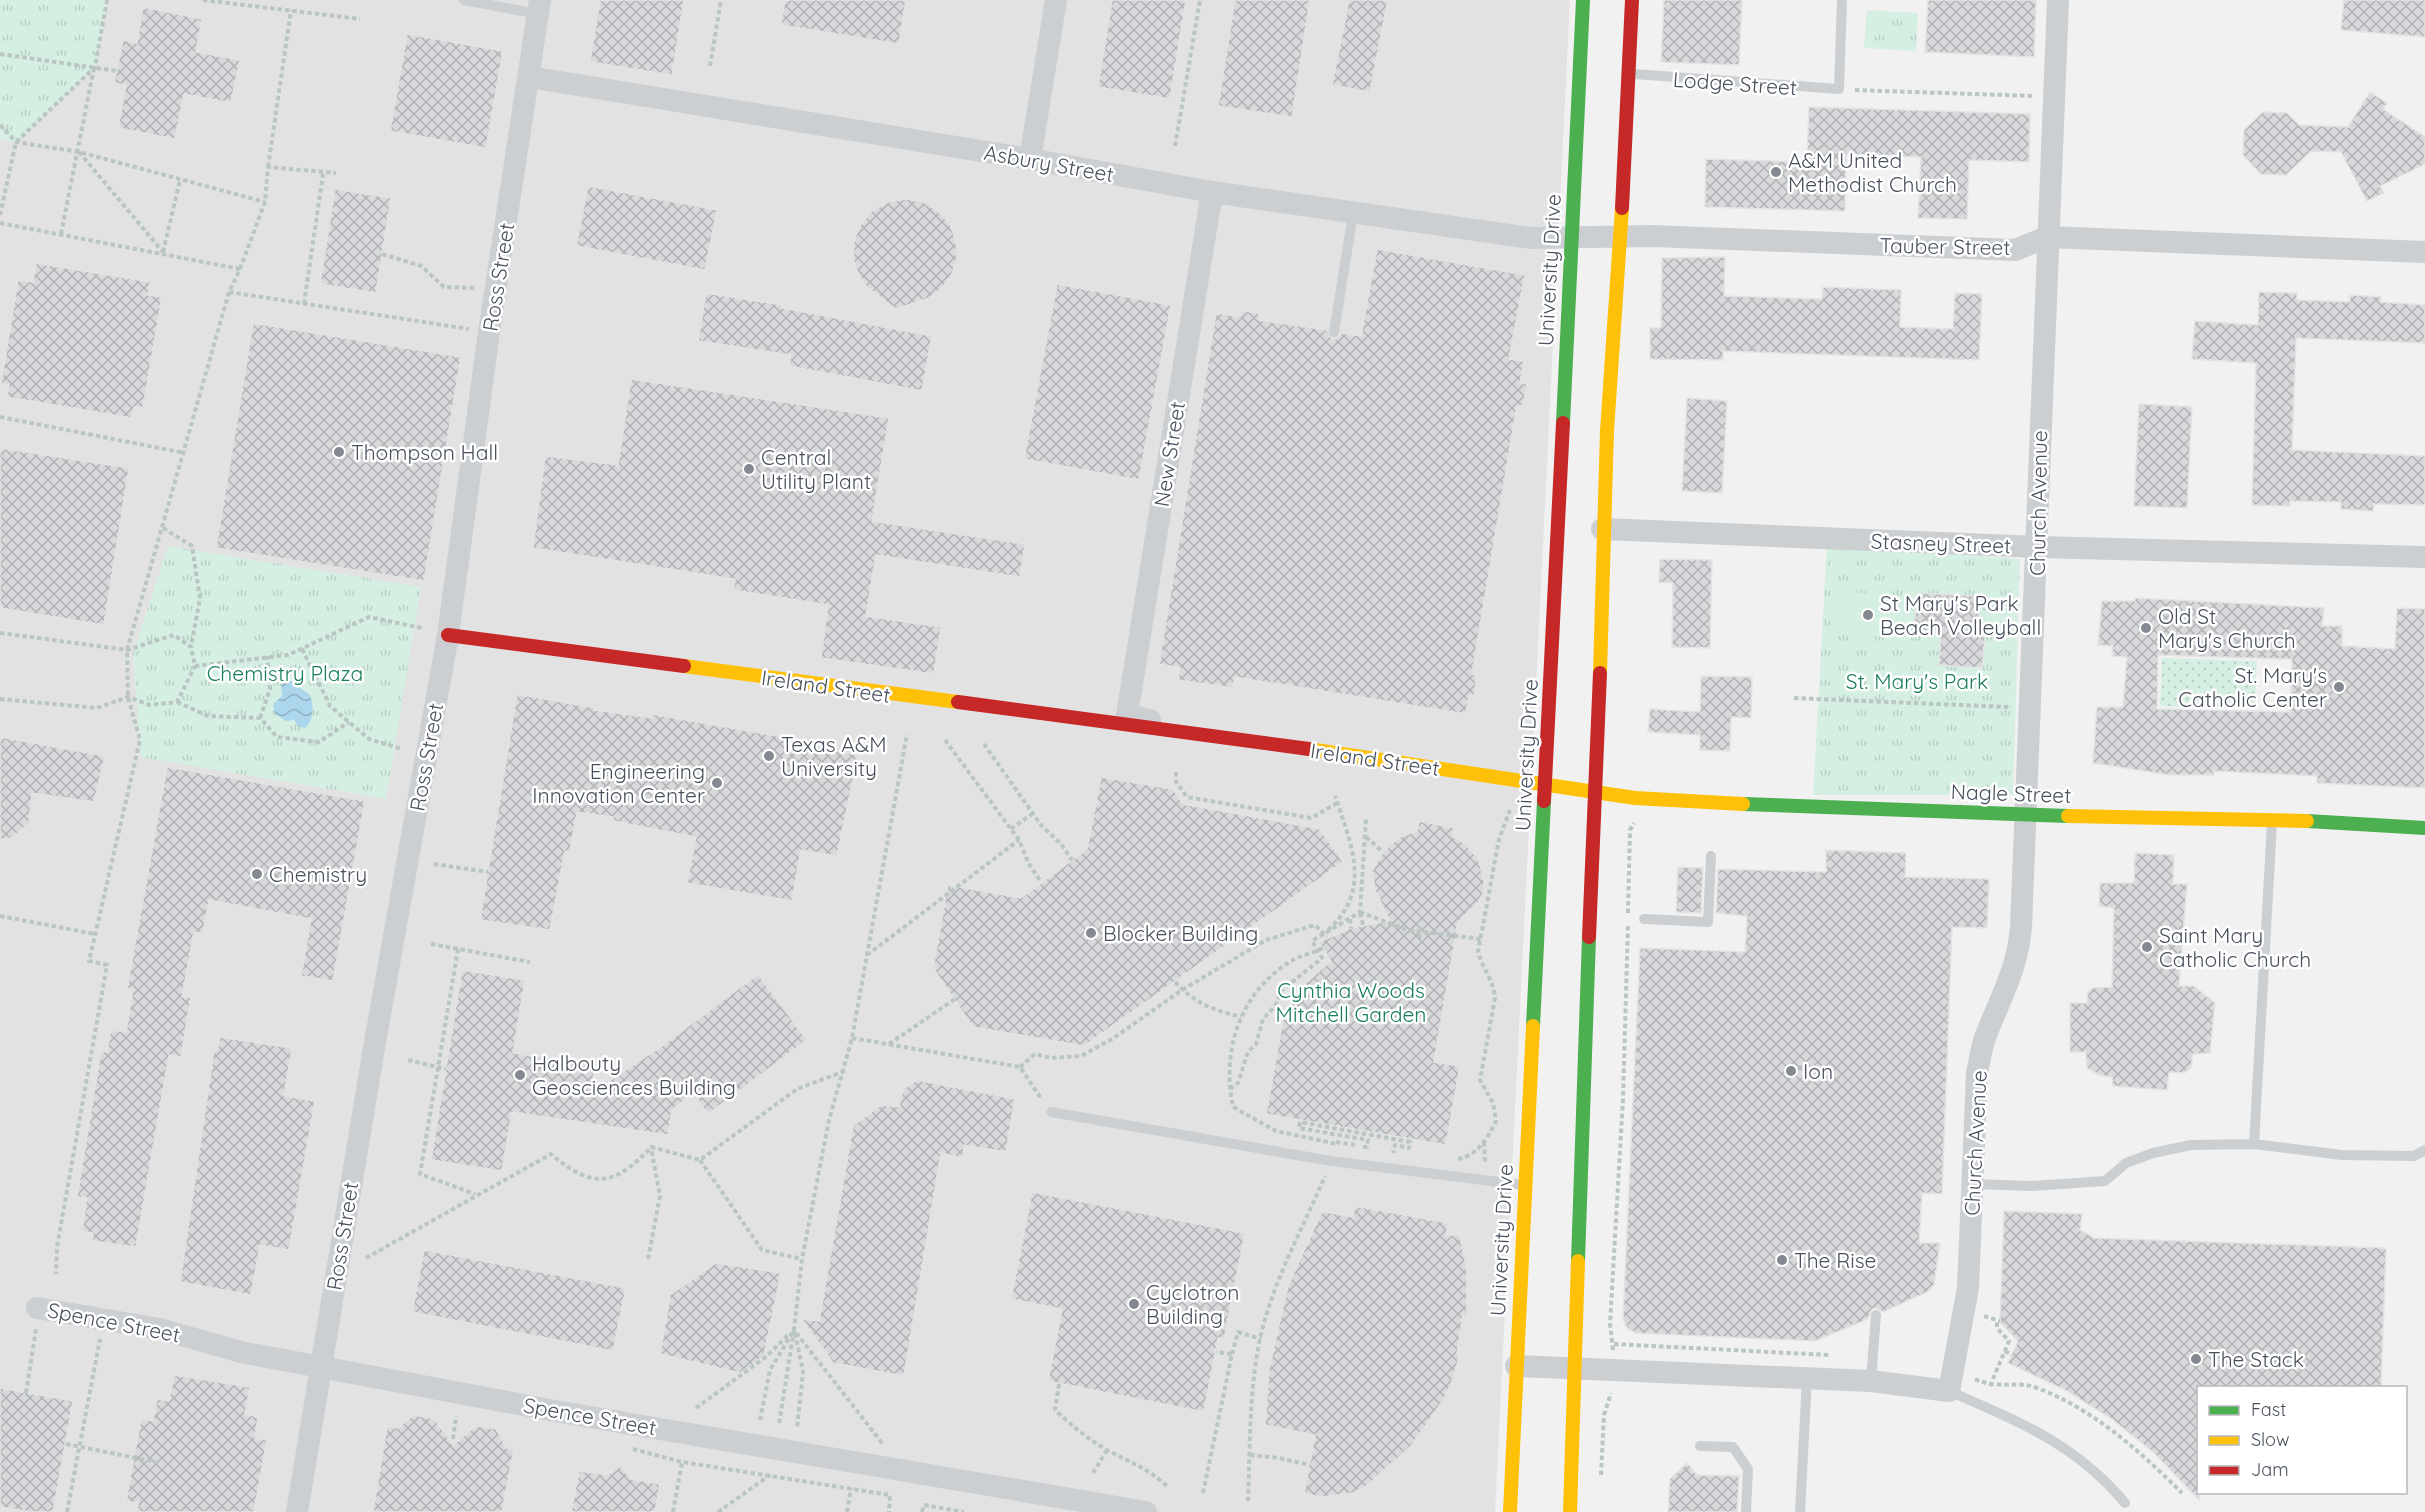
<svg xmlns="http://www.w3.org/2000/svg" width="2425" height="1512" viewBox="0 0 2425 1512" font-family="Quicksand,sans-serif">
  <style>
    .education { fill: #e3e2e3 }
    .grass { fill: url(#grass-tufts) }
    .garden { fill: url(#garden-dots) }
    .pitch { fill: #d6efe3 }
    .water { fill: url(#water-waves) }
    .building { fill: url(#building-cross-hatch); stroke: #e2e3e4; stroke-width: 1.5; fill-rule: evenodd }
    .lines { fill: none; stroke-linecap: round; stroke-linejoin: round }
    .path { stroke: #bac6c3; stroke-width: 4; stroke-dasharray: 4.5 3; stroke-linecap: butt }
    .lane { stroke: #cccfd2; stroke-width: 10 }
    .street { stroke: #cccfd2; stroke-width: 22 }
    .fast { stroke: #4caf50; stroke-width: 14 }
    .slow { stroke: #ffc107; stroke-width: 14 }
    .jam { stroke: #c62828; stroke-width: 14 }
    .poi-dot { fill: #838891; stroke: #fff; stroke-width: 2 }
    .labels { text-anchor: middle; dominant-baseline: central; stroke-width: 5; stroke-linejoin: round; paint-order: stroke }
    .street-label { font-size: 21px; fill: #48505d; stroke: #fff }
    .poi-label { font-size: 21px; fill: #48505d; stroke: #fff; text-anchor: start }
    .park-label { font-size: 21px; fill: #197e5a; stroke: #fff }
  </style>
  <defs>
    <pattern id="grass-tufts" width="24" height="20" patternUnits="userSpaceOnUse" patternTransform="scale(1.5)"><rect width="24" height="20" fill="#d6efe3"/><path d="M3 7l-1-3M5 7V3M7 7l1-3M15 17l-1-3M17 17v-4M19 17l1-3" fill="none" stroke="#b9cfc5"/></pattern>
    <pattern id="garden-dots" width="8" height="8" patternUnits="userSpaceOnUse" patternTransform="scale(1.5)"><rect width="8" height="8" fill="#d6efe3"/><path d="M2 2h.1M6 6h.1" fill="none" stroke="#b9cfc5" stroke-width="1.8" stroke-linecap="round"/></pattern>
    <pattern id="water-waves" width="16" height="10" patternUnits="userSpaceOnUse" patternTransform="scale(1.5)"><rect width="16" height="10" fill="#abd6ec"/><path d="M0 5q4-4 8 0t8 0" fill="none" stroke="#8db0c2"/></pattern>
    <pattern id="building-cross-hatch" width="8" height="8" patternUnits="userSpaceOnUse" patternTransform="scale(1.5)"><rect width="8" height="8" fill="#d8d9db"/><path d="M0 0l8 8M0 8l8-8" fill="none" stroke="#b1b2b5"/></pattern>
  </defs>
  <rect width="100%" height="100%" fill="#f1f1f1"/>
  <path class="education" d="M0,0H1570L1495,1512H0Z"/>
  <path class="grass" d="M0,0H107L95,67L16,142L0,139Z
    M1867,10L1918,13L1916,51L1864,48Z
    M1827,544L2020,559L2013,795H1813Z
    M168,546L421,587L386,799L141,757L133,654Z"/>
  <path class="garden" d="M2162,658L2257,661L2255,708L2160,706Z"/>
  <path class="pitch" d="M1835,591L1904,597L1902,638L1832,634Z"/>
  <path class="water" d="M285,681H291L310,695C314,706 314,721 305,728L298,726L294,720L286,721L275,714L273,704L282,696L281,686Z"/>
  <path class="building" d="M600,0H684L672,75L590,62Z
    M785,0H906L899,44L781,25Z
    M1112,0H1186L1170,99L1098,87Z
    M1235,0H1310L1292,117L1218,106Z
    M1349,0H1388L1370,92L1332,85Z
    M1664,0H1742L1739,65L1661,62Z
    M1928,0H2036L2034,57L1925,52Z
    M2344,0H2425V37L2341,30Z
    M143,7L202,19L196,52L240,60L231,103L184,94L175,139L118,128L126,85L114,83L123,40L137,43Z
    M407,34L503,51L486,148L390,131Z
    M2370,92L2387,103L2383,109L2425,137V164L2380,186L2384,193L2367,201L2341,152L2311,151L2286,175L2261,174L2243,155L2244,130L2263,112L2287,113L2299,125L2348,127Z
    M1809,107L2030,114L2029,162L1969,160L1967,219L1918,218L1921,157L1846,154L1845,211L1705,207L1706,159L1807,162Z
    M588,186L717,210L705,270L576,246Z
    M335,189L391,198L376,293L320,284Z
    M906,199L923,202L938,211L950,224L956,241L957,258L952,274L942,288L929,298L896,309L867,287L858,274L853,258L854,240L861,224L873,210L888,202Z
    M1377,249L1525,275L1509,359L1524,361L1520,383L1527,384L1523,406L1517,405L1472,674L1477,675L1474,696L1469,695L1466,714L1235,677L1233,688L1178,680L1180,668L1159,664L1216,313L1240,317L1241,310L1260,314L1259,320L1327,330L1332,339H1337L1341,333L1361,336Z
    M1725,257L1724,296L1822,299L1823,287L1901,290L1900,327L1953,329L1955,293L1982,294L1979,360L1723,351V360L1650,359V328H1661L1662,258Z
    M36,263L150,282L148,295L162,297L143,408L134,407L132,418L7,397L9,385L1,384L18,280L33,282Z
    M1057,284L1171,305L1139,480L1024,459Z
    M2259,292L2297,293V300L2350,302V295L2381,297L2380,302L2425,305V343L2296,338L2292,450L2425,456V505L2374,504L2373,511L2341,509V502L2290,501V506L2252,505L2256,363L2192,359L2195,321L2258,325Z
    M706,293L782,305V308L932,336L922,391L789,366L791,355L698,341Z
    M253,323L461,357L424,581L216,548Z
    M631,379L889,418L872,521L1025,544L1020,577L876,555L866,616L941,627L934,674L821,658L828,605L733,590L735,579L533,548L545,456L618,465Z
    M1687,398L1727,401L1722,493L1682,491Z
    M2139,404L2192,407L2187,508L2134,506Z
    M0,448L129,468L104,625L0,608Z
    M1660,559L1712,560L1710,648L1672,647L1673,583L1659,582Z
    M1917,593L1980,596L1977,633L1985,635L1982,668L1939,665L1941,631L1914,630Z
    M2135,598L2324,608L2322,626H2342V646L2395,649L2397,608L2425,609V788L2317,783V776L2213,771L2214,775H2170L2093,763L2097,707H2123L2127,657L2112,656L2113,646L2098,645L2102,601H2135ZM2158,655L2292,659L2290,712L2157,709Z
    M1701,676L1752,677L1751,718L1731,717L1730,751L1700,750V735L1648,732L1650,709L1700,712Z
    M517,694L595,708L594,710L652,718V714L800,740V743L858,755L837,856L801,850L792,901L687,883L696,837L613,821V817L577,812L570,851H565L550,930L480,920Z
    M0,737L105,756L94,802L32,793L29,823L12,838L0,839Z
    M167,767L365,801L333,981L301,976L311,919L209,900L203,933L194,932L182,997H191L181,1057L169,1055L136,1247L92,1241L93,1233L82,1231L87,1198L77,1197L101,1051L107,1052L111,1030L126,1032L133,989L127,988Z
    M1101,777L1173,789L1183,804L1320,829L1343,862L1084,1046L973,1027L933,968L948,885L1021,898L1087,849Z
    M1419,821L1454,828L1452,836L1464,843L1478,858L1484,881L1483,894L1478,902L1458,922L1434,1062L1460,1066L1446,1145L1266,1114L1283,1020L1300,988L1331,961L1319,942L1351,928L1390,921L1375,890L1372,871L1383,852L1400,837L1417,831Z
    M1826,850L1906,853L1905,877L1989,879L1987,928L1952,927L1942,1194L1922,1193L1919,1243H1940L1934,1285L1927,1292L1883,1312L1877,1308L1872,1309L1868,1319L1815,1341L1635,1333L1627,1328L1623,1319L1640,948L1745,952L1747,916L1716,913L1718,869L1826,872Z
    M2135,853L2174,855L2173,884H2187L2179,986H2194L2215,1003L2210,1053L2193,1054L2191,1067L2184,1073L2169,1072L2167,1090L2113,1086L2112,1077L2099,1075L2087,1068L2086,1052H2070V1003H2087L2088,992L2093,988L2112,987L2114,908L2099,906L2100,883H2134Z
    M1678,867L1703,868L1701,913L1676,912Z
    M462,970L525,980L513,1053L595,1066L591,1093L662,1046L758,974L807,1040L708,1114L693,1094L672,1110L668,1135L512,1112L502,1171L431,1160Z
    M220,1037L292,1048L284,1096L315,1101L289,1250L260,1245L251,1295L180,1282L214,1050L217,1051Z
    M917,1080L1015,1099L1006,1152L964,1145L963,1158L941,1153L904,1376L833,1363L801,1318L819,1321L853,1126L881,1105L899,1107L903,1089Z
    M1032,1192L1245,1233L1224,1339L1218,1338L1204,1412L1048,1381L1062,1309L1011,1299Z
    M1355,1206L1448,1223L1446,1236L1459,1234L1464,1253L1467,1273V1316L1463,1315L1457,1354L1460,1355L1452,1381L1444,1399L1412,1445L1367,1486L1353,1493L1322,1497L1304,1494L1315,1435L1265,1425L1269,1369L1288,1286L1322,1211L1353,1217Z
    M2004,1211L2082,1214L2080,1230L2094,1238L2386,1248L2381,1388H2199V1500L2154,1453L2112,1419L2067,1391L2008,1363L2018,1341L2000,1322Z
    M424,1250L626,1288L613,1351L412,1312Z
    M716,1263L781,1273L764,1356L740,1373L660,1354L670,1295Z
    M174,1375L250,1387L245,1414L258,1417L255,1438L267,1440L254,1512H137L138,1503L126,1501L141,1419L153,1421L157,1399L169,1401Z
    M0,1388L73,1401L53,1512H30L0,1507Z
    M414,1415L435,1419L453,1445L476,1426L496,1429L507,1448L514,1449L502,1512H373L387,1426L397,1428Z
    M1687,1463L1697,1475L1739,1476L1737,1512H1668L1670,1479Z
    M621,1466L631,1479L660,1484L655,1512H571L579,1471L608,1475Z"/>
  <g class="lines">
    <path class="path" d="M203,0L360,19
      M0,54L117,71
      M710,66L721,0
      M1855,90L2033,96
      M0,125L16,142L79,152L265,202
      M1175,146L1200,0
      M79,152L163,252
      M268,167L291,10
      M0,215L16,142L95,67L107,0
      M0,223L240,269L229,292L127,650L128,697L140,740L89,961L107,965L57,1247L56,1274
      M61,234L94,68
      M163,252L180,180
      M382,254L421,266L444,287L474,288
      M240,269L265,202L268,167L336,173
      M229,292L469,329
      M304,304L323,174
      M0,417L185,453
      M163,528L192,546L200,598L191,647
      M0,633L127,650L174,635L191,647L195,666L288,655L369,617L422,628
      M302,649L330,706L369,739L402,749
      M1794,698L2009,707
      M0,699L97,708L128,697L150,705L177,702L195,666
      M177,702L208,716L260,718L277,737L319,742L349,722
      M260,718L270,689L267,656
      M945,740L1019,840L1029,864L1041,882
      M984,744L1041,825L1061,844L1072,860
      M1176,772V782L1187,797L1311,818L1337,803
      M1011,829L1032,814
      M1366,837L1383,852
      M434,864L488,872
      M1360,912L1407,930L1481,939
      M1360,913L1363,925
      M1628,913L1630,830L1634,823
      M0,916L95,934
      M1350,919L1351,928
      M1328,930C1373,890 1351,844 1335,796
      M1419,939L1421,927
      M431,944L530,962
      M1323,948C1313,953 1302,955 1293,960C1240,991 1221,1050 1233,1107L1276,1131L1337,1144
      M458,949L420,1174L475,1194
      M867,955L1019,840
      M1175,982C1196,1004 1211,1009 1241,1017
      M852,1038L1020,1067L1042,1100
      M889,1044L955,999
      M408,1060L446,1069
      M1020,1067L1035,1054L1051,1058L1081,1056L1112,1039L1182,990L1266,940L1315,925L1327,937
      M1230,1089L1238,1083L1248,1052L1256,1044L1263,1019L1275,1006L1282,990L1322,958L1312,941L1360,912L1366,819
      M1336,1142L1355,1145
      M1484,1142L1485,1162
      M1363,1147H1367L1368,1140L1299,1128L1300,1122L1410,1142L1409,1148L1395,1145L1393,1153
      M1458,1159C1477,1156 1488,1138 1496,1121L1493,1103L1480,1080L1495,998C1494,982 1483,969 1478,952L1499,839L1510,810
      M700,1160L762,1250L802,1259
      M366,1258L551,1154C593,1190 615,1186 651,1147L700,1160L797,1089L845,1071
      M648,1259L660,1196L651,1148
      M1984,1316L2000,1321
      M795,1333L803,1371L797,1429
      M1614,1344L1829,1355
      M1613,1350L1610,1324L1623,1099L1628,924
      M2005,1351L2012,1355
      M1232,1354L1238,1332L1261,1339
      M1975,1379C1999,1390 2017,1380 2037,1388C2092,1408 2141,1452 2182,1493
      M1059,1384L1055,1410C1071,1425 1088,1439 1107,1450C1131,1463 1146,1467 1167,1486
      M1990,1386L2009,1341L1997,1328V1320
      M26,1393L36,1329
      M696,1408L767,1356L789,1334
      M760,1420L770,1370L794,1330L779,1424
      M453,1439L456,1416
      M882,1443L794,1330L802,1259L829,1120L852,1038L907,734
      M66,1444L156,1462
      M633,1449L682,1462L890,1495L889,1512
      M1250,1455L1279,1458L1310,1465
      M1093,1473L1107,1450
      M1601,1475L1604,1415L1611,1393
      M1203,1493L1232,1354L1216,1352
      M1248,1501C1250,1453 1249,1403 1257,1355C1267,1291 1300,1235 1325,1176
      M67,1512L100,1339
      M673,1512L682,1462
      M718,1512L770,1475
      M847,1512L851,1488
      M922,1512L924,1505L964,1512"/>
    <path class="lane" d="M464,0L538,14
      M1634,74L1839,89L1842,0
      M1334,332L1353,214
      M1644,919L1708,922L1711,856
      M1051,1112L1331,1161L1523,1185
      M2254,1144L2272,823
      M1972,1184L2032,1186L2105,1181L2126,1163L2153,1153L2191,1145L2254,1144L2342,1155L2414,1156L2425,1150
      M1871,1381L1876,1315
      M1949,1391C2019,1422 2075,1443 2125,1503
      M1700,1446L1733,1447L1748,1469L1746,1512
      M1800,1512L1807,1378"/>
    <path class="street" d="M529,77L1030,159L1212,192L1531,238L1653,236L2015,250L2047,237L2425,252
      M1030,159L1056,0
      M1602,529L2038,547L2425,557
      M1150,720L1127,715L1212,192
      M37,1308L160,1329L241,1352L555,1411L1146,1512
      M1516,1366L1871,1381L1949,1391L1968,1288L1977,1073C1980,1060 1981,1047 1986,1035C2000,999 2018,968 2021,927L2058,0
      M297,1512L375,1042L448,635L489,332L540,0"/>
    <path class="fast" d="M1563,423L1583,0
      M1743,804L2068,816
      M2307,821L2425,828
      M1533,1026L1544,801
      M1578,1261L1589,937"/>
    <path class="slow" d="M684,666L958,702
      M1600,673L1607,431L1622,208
      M1309,749L1635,798L1743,804
      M2068,816L2307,821
      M1510,1512L1533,1026
      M1570,1512L1578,1261"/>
    <path class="jam" d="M1622,208L1632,0
      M448,635L684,666
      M958,702L1309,749
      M1544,801L1563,423
      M1589,937L1600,673"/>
  </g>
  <g class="poi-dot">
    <circle cx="1776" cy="172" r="6"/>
    <circle cx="339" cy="452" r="6"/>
    <circle cx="749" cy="469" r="6"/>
    <circle cx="1868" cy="615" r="6"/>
    <circle cx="2146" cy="628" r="6"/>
    <circle cx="2339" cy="687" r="6"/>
    <circle cx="769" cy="756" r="6"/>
    <circle cx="717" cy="783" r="6"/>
    <circle cx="257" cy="874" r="6"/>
    <circle cx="1091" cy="933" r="6"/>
    <circle cx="2147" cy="947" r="6"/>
    <circle cx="1791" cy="1071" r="6"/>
    <circle cx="520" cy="1075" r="6"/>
    <circle cx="1782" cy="1260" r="6"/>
    <circle cx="1134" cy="1304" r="6"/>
    <circle cx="2196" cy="1359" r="6"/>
  </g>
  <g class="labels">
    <g class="street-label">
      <text transform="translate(1735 83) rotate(4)">Lodge Street</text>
      <text transform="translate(1049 163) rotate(10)">Asbury Street</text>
      <text transform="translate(1945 246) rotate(1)">Tauber Street</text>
      <text transform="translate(1549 270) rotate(-87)">University Drive</text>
      <text transform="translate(498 277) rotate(-81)">Ross Street</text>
      <text transform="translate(1169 454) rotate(-81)">New Street</text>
      <text transform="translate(2038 503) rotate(-89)">Church Avenue</text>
      <text transform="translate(1941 543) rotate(2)">Stasney Street</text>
      <text transform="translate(826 686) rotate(8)">Ireland Street</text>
      <text transform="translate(1526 755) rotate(-87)">University Drive</text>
      <text transform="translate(426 757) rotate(-80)">Ross Street</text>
      <text transform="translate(1375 759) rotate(8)">Ireland Street</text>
      <text transform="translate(2011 793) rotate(2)">Nagle Street</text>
      <text transform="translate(1975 1143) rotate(-87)">Church Avenue</text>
      <text transform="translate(342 1236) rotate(-81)">Ross Street</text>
      <text transform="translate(1501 1240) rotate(-87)">University Drive</text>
      <text transform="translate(114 1322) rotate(11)">Spence Street</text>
      <text transform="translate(590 1416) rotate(10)">Spence Street</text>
    </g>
    <g class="poi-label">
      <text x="1788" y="160">A&amp;M United<tspan x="1788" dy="24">Methodist Church</tspan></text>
      <text x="351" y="452">Thompson Hall</text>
      <text x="761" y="457">Central<tspan x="761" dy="24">Utility Plant</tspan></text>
      <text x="1880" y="603">St Mary's Park<tspan x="1880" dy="24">Beach Volleyball</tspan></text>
      <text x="2158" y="616">Old St<tspan x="2158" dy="24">Mary's Church</tspan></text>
      <text x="2327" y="675" text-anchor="end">St. Mary's<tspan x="2327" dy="24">Catholic Center</tspan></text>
      <text x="781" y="744">Texas A&amp;M<tspan x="781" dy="24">University</tspan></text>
      <text x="705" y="771" text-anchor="end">Engineering<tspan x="705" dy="24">Innovation Center</tspan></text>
      <text x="269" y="874">Chemistry</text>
      <text x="1103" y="933">Blocker Building</text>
      <text x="2159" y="935">Saint Mary<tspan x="2159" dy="24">Catholic Church</tspan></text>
      <text x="532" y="1063">Halbouty<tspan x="532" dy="24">Geosciences Building</tspan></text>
      <text x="1803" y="1071">Ion</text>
      <text x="1794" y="1260">The Rise</text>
      <text x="1146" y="1292">Cyclotron<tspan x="1146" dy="24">Building</tspan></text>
      <text x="2208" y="1359">The Stack</text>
    </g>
    <g class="park-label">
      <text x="285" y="673">Chemistry Plaza</text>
      <text x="1917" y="681">St. Mary's Park</text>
      <text x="1351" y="990">Cynthia Woods<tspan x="1351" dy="24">Mitchell Garden</tspan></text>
    </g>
  </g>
  <rect x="2197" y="1386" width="210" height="108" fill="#ffffff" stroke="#b6b9be" stroke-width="1.5"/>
  <rect x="2209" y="1406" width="30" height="9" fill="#4caf50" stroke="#b6b9be" stroke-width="1.5"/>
  <text x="2251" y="1416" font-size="18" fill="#48505d">Fast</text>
  <rect x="2209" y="1436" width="30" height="9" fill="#ffc107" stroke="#b6b9be" stroke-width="1.5"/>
  <text x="2251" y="1446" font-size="18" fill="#48505d">Slow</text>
  <rect x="2209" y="1466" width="30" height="9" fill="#c62828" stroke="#b6b9be" stroke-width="1.5"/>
  <text x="2251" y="1476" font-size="18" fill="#48505d">Jam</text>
</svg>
